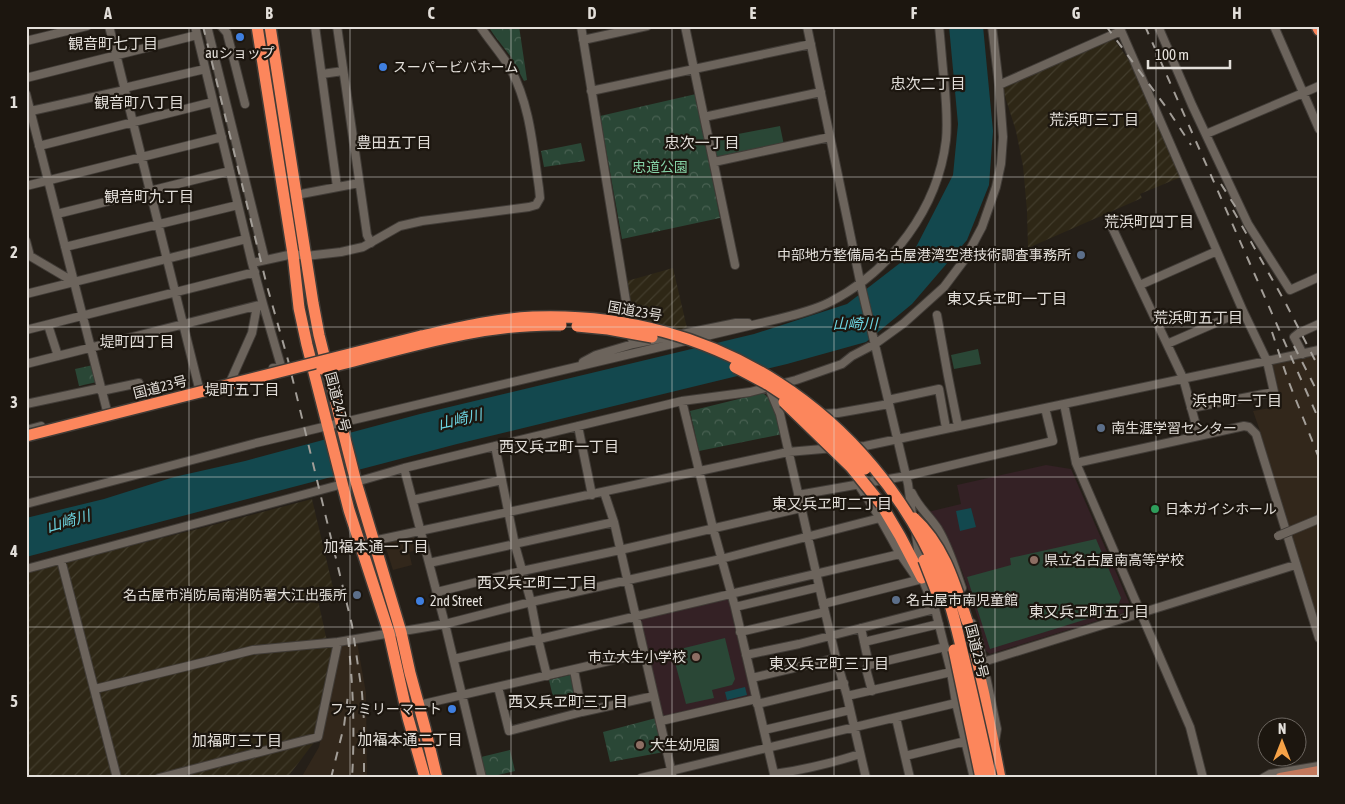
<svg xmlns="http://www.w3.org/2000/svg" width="1345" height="804" viewBox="0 0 1345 804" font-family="'Asap Condensed','Noto Sans JP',sans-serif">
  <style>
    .built { fill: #32271b }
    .industrial { fill: url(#industrial-furrows) }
    .education { fill: #342125 }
    .grass { fill: #2a4736 }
    .park { fill: url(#park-crowns) }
    .water { fill: #13484e }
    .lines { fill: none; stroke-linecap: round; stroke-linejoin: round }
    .minor-casing { stroke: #413c37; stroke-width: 10 }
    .major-casing { stroke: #413c37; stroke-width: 12 }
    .highway-casing { stroke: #413c37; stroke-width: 14 }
    .minor { stroke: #6c645c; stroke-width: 8 }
    .major { stroke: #c2785c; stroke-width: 10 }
    .highway { stroke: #fc865c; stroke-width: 11 }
    .rail { stroke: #a39e98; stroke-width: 2; stroke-dasharray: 9 9; stroke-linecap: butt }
    .minor-bridge-casing { stroke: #413c37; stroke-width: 10; stroke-linecap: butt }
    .highway-bridge-casing { stroke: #413c37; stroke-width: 14; stroke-linecap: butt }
    .minor-bridge { stroke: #6c645c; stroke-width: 8 }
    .highway-bridge { stroke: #fc865c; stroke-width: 11 }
    .grid { fill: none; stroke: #e3dfda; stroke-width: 1; stroke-opacity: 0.55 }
    .shop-dot { fill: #3f7fe0; stroke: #1c160f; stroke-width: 2 }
    .service-dot { fill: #5c6f8a; stroke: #1c160f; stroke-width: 2 }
    .leisure-dot { fill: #2e9e5b; stroke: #1c160f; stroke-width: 2 }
    .education-dot { fill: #8d6e63; stroke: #1c160f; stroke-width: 2 }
    .labels { text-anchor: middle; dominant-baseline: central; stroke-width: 4.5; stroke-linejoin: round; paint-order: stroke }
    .poi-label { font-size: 14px; fill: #e3dfda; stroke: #1c160f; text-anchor: start }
    .park-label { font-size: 14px; fill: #85d2a6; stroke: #1c160f }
    .street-label { font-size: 14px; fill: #e3dfda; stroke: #1c160f }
    .neighbourhood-label { font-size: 15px; fill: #e3dfda; stroke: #1c160f }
    .water-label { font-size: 15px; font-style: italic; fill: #6cd4e1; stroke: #1c160f }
    .neatline { fill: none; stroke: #e3dfda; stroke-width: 2 }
    .grid-label { font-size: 16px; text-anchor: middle; font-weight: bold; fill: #e3dfda }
  </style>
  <defs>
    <pattern id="industrial-furrows" width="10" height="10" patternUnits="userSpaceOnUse" patternTransform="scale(1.25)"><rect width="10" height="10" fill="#2e2716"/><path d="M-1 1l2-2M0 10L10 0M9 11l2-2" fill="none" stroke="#423c2c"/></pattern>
    <pattern id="park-crowns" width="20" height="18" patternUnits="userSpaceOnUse" patternTransform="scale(1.25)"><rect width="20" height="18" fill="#2a4736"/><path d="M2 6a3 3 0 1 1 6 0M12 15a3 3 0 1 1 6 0" fill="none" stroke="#496152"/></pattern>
  </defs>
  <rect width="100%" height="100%" fill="#251f18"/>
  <path class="built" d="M1318,353L1319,354V624L1260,431L1253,411L1282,406L1272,362Z
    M414,535L417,550L409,552L412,565L393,570L384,542Z
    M357,642L366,693L367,778H301L319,747L340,648L343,645Z"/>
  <path class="industrial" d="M1112,37L1132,64L1181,177L1140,194L1142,198L1028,248L1027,211L1023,166L1016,131L1002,87Z
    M673,268L687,328L638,342L635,339L633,311L627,281Z
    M312,499L335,596L318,600L326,637L329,640L252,647L99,685L97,683L66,562L198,529Z
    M59,563L61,567L112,778H26V572Z
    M332,646L333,648L316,733L314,735L142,778H121L99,694L101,692L254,654Z
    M315,741L287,778H168Z"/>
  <path class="education" d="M1046,465L1071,469L1131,607L1129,611L990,654L986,651L979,621L962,571L952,549L939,522L928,512L961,504L957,485Z
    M728,598L751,696L750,698L666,718L663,716L640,619Z"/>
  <path class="grass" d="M780,126L784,145L716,160L712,139Z
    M978,349L981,364L954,369L951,355Z
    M1096,539L1121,598L1116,610L990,649L967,577L1011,565L1010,558Z
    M725,638L735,679L732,685L712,690L714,698L686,704L672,651Z"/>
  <path class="park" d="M488,26H519L527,80L524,81L511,57L494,35Z
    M696,94L720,218L622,239L600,116Z
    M581,143L585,161L544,167L541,151Z
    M93,365L97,382L79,386L75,369Z
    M763,393L774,403L783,434L699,451L690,411Z
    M574,674L577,693L553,697L549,680Z
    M656,718L664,752L610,762L603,732Z
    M510,750L515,771L485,778L481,757Z"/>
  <path class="water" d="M949,26H983L993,131L989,185L967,240L912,304L866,342L787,364L457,444L26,557V518L104,499L174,477L245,461L420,414L754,334L847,304L913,253L953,175L958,124Z
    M971,508L976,527L960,531L956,511Z
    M745,687L747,695L727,700L725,692Z"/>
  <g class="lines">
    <g class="minor-casing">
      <path id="minor" d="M109,26L199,388
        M207,26L265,260
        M221,26L227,33L245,104
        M315,26L337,187
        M337,26L367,235L371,243
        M581,26L633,344
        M685,26L735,265
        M807,26L861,286L908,484L913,521
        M1119,26L1243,311L1267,361L1274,392L1191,408
        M1158,26L1192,105L1248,224L1290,290L1319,277
        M1274,26L1319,129
        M583,40L647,26
        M26,41L87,26
        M322,74L343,71
        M26,78L197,35
        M999,85L1121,31
        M124,88L205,69
        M591,91L811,44
        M26,94L107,411
        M31,111L125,90
        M704,117L821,92
        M1206,134L1303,93L1319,86
        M39,146L213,102
        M714,162L830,137
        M26,186L222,137
        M296,195L359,183
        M57,214L230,171
        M1110,223L1183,378L1199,436
        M26,241L30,256L74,282
        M65,247L238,205
        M252,263L293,254L306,256L341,252L363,247L400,226L422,221L529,207L536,205L540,198L539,188C533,148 530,104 510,68C501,53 489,40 480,26
        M1140,285L1217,251
        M26,294L246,239
        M263,304L281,366L273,368
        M937,315L948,376L958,426
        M48,325L58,356
        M26,330L255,272
        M1167,344L1243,311
        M1303,354L1294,337L1299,333L1319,324
        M583,362L596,355L633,344L736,323H748
        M26,364L263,304L252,263L195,26
        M231,380L252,333L257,306
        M769,388L780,414L825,612L836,658L847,696L866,778
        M101,391L139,383L143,395
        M888,400L939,389L946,428
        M682,401L713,528L735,607L775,778
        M26,404L101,388
        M1064,404L1076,463L1190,727L1203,778
        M819,414L838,413L889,404
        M578,426L592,495
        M26,430L41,426
        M495,446L515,545L531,602L538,639L547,676
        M851,447L865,446L1319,350
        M1076,463L1244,426L1249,427L1256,434L1319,638
        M404,468L445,624L482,778
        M356,482L404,468L682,401L750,392L796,380L842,364L852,356L875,344L904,323L944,287L965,259L982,227L996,187L1001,164L1003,137L999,85L992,26
        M858,484L880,518L900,554L918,580
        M604,492L614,522L673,778
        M912,493C919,508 929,515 938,529C949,547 955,568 962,588
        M798,495L906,476L1053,441L1045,408
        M413,500L502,480
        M26,504L256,443L761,323C782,318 811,312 830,302C891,271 938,208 946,140C948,120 946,100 944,79C942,62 941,44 939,26
        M916,535L922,578L935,609L951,672L956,703L974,778
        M373,541L788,452L834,448
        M61,560L117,778
        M429,563L614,522
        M26,569L343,484
        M437,592L522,571L620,550L801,508
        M823,604L918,580
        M735,607L819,587
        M972,623L979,643L997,729L995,741
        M861,628L869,665L866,669L872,691
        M740,632L825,612
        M864,642L939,624
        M746,655L799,644L935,609
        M454,659L900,554
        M983,662L1295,565
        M869,665L945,647
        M574,670L582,712
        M752,678L836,658
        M498,687L509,731L582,712L654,696
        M95,689L253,650L338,642
        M847,696L951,672
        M757,704L844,683
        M419,705L644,653
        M896,718L910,778
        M661,721L756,699
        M764,730L850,710
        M905,756L966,741
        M774,774C803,770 832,763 860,754
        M159,778L318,737L338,642L445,624L531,602L721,559L880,518
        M641,778L956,703
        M1263,778L1270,774L1319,766"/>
    </g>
    <g class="major-casing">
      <path id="major" d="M1280,778L1319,771"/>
    </g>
    <g class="highway-casing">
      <path id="highway" d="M257,26L293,254L299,308L307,345L349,510L389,633L408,718L425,778
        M270,26L313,303L319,335L341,423L356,482L401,632L410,673L425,728L437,778
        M1317,26L1319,30
        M881,504L900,536L922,578
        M967,621L984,695L1000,778"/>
    </g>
    <use href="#minor" class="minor"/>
    <use href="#major" class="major"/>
    <use href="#highway" class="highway"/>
    <path class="rail" d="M203,26L267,286L288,360L352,625L362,693L364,721V778
      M1106,26L1166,107L1191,145
      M1145,26L1319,420
      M1221,184L1240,214
      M1233,210L1285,302L1319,368
      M1272,332L1288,380L1319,458
      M1294,346L1319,395
      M348,638C353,684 355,731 352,778
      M331,778L344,726L348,695"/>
    <g class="minor-bridge-casing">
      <path id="minor-bridge" d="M1278,536L1319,519"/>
    </g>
    <g class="highway-bridge-casing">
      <path id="highway-bridge" d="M577,326L608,329L652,337
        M735,367C747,373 758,379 769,385C805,408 839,436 865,469
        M322,369C400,350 480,323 561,325
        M784,402L851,467L881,504
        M26,436L421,336C458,328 495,319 533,317C714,310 870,412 941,578C951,603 957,629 963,655C973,696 982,737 991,778
        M914,518C944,545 955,584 967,621
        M924,560L940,601
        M954,650L981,778"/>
    </g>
    <use href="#minor-bridge" class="minor-bridge"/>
    <use href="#highway-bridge" class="highway-bridge"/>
  </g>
  <path class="grid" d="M189,26V778M350,26V778M511,26V778M672,26V778M834,26V778M995,26V778M1156,26V778M26,177H1319M26,327H1319M26,477H1319M26,627H1319"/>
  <g class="shop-dot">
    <circle cx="240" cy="37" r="5"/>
    <circle cx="383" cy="67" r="5"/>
    <circle cx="420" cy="601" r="5"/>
    <circle cx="452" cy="709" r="5"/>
  </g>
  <g class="service-dot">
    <circle cx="1081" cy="255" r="5"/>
    <circle cx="1101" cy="428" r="5"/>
    <circle cx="357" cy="595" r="5"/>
    <circle cx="896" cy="600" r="5"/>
  </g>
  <circle class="leisure-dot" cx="1155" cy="509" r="5"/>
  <g class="education-dot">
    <circle cx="1034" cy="560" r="5"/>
    <circle cx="696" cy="657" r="5"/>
    <circle cx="640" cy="745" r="5"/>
  </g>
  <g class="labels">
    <g class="poi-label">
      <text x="240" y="53" text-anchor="middle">auショップ</text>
      <text x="393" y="67">スーパービバホーム</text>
      <text x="1071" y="255" text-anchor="end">中部地方整備局名古屋港湾空港技術調査事務所</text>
      <text x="1111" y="428">南生涯学習センター</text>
      <text x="1165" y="509">日本ガイシホール</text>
      <text x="1044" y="560">県立名古屋南高等学校</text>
      <text x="347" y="595" text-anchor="end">名古屋市消防局南消防署大江出張所</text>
      <text x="906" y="600">名古屋市南児童館</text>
      <text x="430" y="601">2nd Street</text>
      <text x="686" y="657" text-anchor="end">市立大生小学校</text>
      <text x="442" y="709" text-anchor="end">ファミリーマート</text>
      <text x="650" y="745">大生幼児園</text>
    </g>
    <g class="park-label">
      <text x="660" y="167">忠道公園</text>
    </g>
    <g class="street-label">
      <text transform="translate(635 311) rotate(10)">国道23号</text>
      <text transform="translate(160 387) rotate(-14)">国道23号</text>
      <text transform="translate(338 402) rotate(75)">国道247号</text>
      <text transform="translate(977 651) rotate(76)">国道23号</text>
    </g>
    <g class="neighbourhood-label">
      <text x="113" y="43">観音町七丁目</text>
      <text x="928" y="83">忠次二丁目</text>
      <text x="139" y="102">観音町八丁目</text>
      <text x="1094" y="119">荒浜町三丁目</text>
      <text x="394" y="142">豊田五丁目</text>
      <text x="702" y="142">忠次一丁目</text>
      <text x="149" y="196">観音町九丁目</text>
      <text x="1149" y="221">荒浜町四丁目</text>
      <text x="1007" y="298">東又兵ヱ町一丁目</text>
      <text x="1198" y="317">荒浜町五丁目</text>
      <text x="137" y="341">堤町四丁目</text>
      <text x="242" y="389">堤町五丁目</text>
      <text x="1237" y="400">浜中町一丁目</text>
      <text x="559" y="446">西又兵ヱ町一丁目</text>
      <text x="832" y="503">東又兵ヱ町二丁目</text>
      <text x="376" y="546">加福本通一丁目</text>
      <text x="537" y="582">西又兵ヱ町二丁目</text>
      <text x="1089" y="611">東又兵ヱ町五丁目</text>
      <text x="829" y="663">東又兵ヱ町三丁目</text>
      <text x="568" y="701">西又兵ヱ町三丁目</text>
      <text x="410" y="739">加福本通二丁目</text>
      <text x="237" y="740">加福町三丁目</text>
    </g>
    <g class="water-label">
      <text x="855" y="323">山崎川</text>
      <text transform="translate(460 419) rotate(-13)">山崎川</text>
      <text transform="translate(68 521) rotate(-16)">山崎川</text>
    </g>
  </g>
  <rect width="1345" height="804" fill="none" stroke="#1c160f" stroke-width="55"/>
  <g transform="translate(1282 742)"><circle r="24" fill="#1c160f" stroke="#6c6660"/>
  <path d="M0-4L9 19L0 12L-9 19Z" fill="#f6a247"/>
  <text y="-8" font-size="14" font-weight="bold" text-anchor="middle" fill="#e3dfda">N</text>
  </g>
  <path d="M1148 60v8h82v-8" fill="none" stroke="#e3dfda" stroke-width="2.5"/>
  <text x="1155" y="60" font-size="15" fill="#e3dfda" stroke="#1c160f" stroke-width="4" paint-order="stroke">100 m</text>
  <rect x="28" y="28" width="1290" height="748" class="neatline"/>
  <g class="grid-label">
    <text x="108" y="19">A</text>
    <text x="269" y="19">B</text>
    <text x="431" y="19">C</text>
    <text x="592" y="19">D</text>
    <text x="753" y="19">E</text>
    <text x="914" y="19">F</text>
    <text x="1076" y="19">G</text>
    <text x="1237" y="19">H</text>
    <text x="14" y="108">1</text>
    <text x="14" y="258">2</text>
    <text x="14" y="408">3</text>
    <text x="14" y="557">4</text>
    <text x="14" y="707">5</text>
  </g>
</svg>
